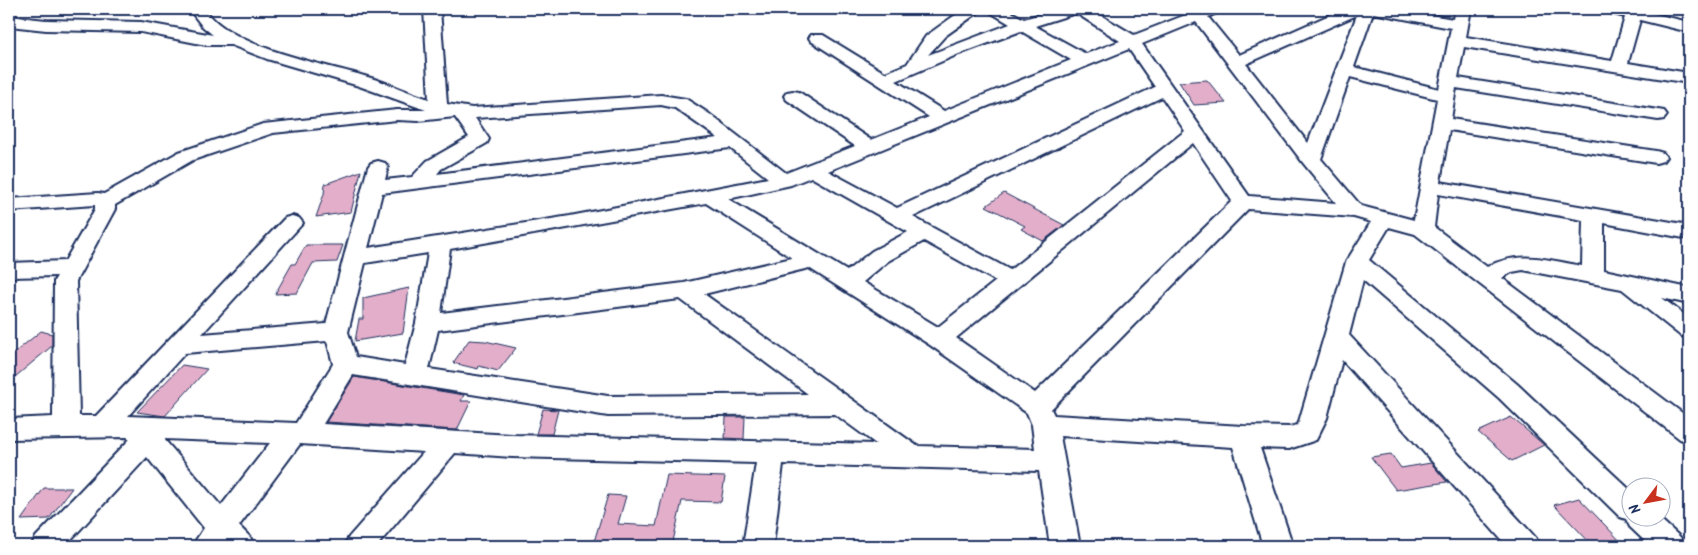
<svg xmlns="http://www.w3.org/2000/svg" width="1698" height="555" viewBox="0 0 1698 555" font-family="Kalam,sans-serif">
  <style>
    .building { fill: #e3aec9; stroke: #1b2f5e }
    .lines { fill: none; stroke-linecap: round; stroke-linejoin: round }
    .street-casing { stroke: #1b2f5e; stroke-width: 4 }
    .street { fill: #fff; fill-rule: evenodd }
  </style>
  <rect width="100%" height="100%" fill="#fff"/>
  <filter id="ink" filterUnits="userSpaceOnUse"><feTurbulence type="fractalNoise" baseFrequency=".02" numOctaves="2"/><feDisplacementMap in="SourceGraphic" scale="10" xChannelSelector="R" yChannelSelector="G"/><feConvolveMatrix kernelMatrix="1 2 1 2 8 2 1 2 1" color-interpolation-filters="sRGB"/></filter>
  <g filter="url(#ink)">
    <path class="building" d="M1207,80L1226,103L1194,105L1179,82Z
      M361,171L351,212L316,217L324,194L325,184Z
      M1004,193L1064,225L1043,241L1021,229L1025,226L986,206Z
      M306,245H343L337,262L313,263L297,293L275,294L292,264H295Z
      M409,288L403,333L355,341L359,319H363V298Z
      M41,331L52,334V346L9,382V357Z
      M469,340L485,341L516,348L498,371L479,366L478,369L453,363Z
      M182,365L207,369L165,416L137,412Z
      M354,377L464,395L461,401H471L457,430L326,422Z
      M543,409L558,410L552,434H536Z
      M726,417H745L744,439L725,438Z
      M1511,417L1544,445L1512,461L1478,432Z
      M1391,454L1401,468L1431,463L1447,482L1396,490L1371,457Z
      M667,475L725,477L721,502L682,501L672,546L593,545L608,495L626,496L618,524L656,526Z
      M44,488H72L49,519L21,520Z
      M1579,498L1625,546H1593L1554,505Z"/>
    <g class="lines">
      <g class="street-casing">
        <path id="street" d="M189,9H205C231,49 326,64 371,78C391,84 409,93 429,99L424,9H440L447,104L472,108L661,95L686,99L708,113L786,173L855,146L787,100L784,96L787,92L793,91L799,92L871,140L929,117L811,41L809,38L811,35H823L885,73L907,64L926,36L951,18L965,9H983L945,36L928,55L1010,24L990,12L987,9H1006L1024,19L1057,9H1090L1134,35L1201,9H1222L1219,12L1208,17L1239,55L1343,9H1398L1453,19L1455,9H1471L1466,37L1612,61L1625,17L1606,12L1603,9H1643L1642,11L1689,22V32L1640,20L1628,63L1689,73V83L1464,47L1458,78L1658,110L1664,111L1667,115L1664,119L1658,120L1456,88L1451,119L1656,151L1663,153L1666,157L1663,161L1656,163L1449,130L1440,182L1689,225V239L1604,223V270L1689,288V304L1662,298L1689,318V338L1681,336L1622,289L1523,270L1512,272L1502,278L1689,418V442L1680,439L1415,234L1389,227L1369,260L1517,384L1630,490V518H1659L1680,537L1685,546H1650L1630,527L1626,519L1620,517L1499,398L1363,280L1349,335L1535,537L1540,546H1507L1342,360L1327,418L1316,440L1289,449L1260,448L1293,546H1263L1233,447L1060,436L1080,546H1050L1039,471L783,464L773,546H743L756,463L512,457L455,453L377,546H344L349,537L424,452L300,444L239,526L250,537L255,546H192L204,528L147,457L65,546H31L36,537L130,439L127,437L9,439V419L53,417L54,281L57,276L9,277V263L65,261L95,209V205L9,211V199L98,193L104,194L179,152L263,124L397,110H426L359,86L267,59L231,45H206L141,32L46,30L9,26V16L46,20L141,22L213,35L202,26ZM1076,13L1120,41L1086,54L1035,26ZM1373,13L1451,28L1439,89L1354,67ZM1357,15L1308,143L1246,64ZM1196,22L1304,164L1336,203L1249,196L1142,44ZM1021,31L1071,60L944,111L896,81L959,54ZM1129,49L1155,87L897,208L828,171ZM1350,77L1437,99L1414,220L1361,206L1321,159ZM1162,97L1185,131L1010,270L913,217ZM661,105L675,108L718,138L437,174L441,169L487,143L489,139L475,118ZM455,117L469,137L427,161L412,177L385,180L388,167L385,163L378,161L371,163L368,167L326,324L202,334L303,223L299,218L292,216L285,218L96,416H79L76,281L115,209V205L193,160L273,133L397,120L418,121ZM1193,143L1232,201L1035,393L956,338ZM730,148L768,178L570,216L368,248L382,193ZM811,177L908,232L872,251L847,271L728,199L791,185ZM1438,194L1583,220L1582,266C1548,260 1519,250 1487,267L1434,227ZM706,203L792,258L684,283L441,313L450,249ZM1248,209L1354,217L1371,222L1346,262L1298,425L1289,427L1243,426L1054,415L1051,409ZM924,241L996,281L938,327L863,282L888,261ZM428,253L416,323L405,365L356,357L348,332L365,263ZM809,268L930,345L1027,413L1032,425L1035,449L917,446L704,294ZM680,299L808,394L608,396L429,369L438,330ZM327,341L333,364L296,423L128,416L185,353ZM353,375L608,416L835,414L876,444L512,435L323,424ZM164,439L270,443L221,506Z"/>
      </g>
      <use href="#street" class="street"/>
    </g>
  </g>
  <rect width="1698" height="555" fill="none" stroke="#fff" stroke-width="30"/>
  <rect x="15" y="15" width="1668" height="525" fill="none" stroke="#1b2f5e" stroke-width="2" filter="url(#ink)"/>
  <g transform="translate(1646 502) rotate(238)"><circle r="24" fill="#ffffff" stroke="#a4acbf"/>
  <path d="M0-4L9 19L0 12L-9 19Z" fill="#c8321e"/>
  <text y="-8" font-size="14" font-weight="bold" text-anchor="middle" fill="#1b2f5e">N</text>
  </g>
</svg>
